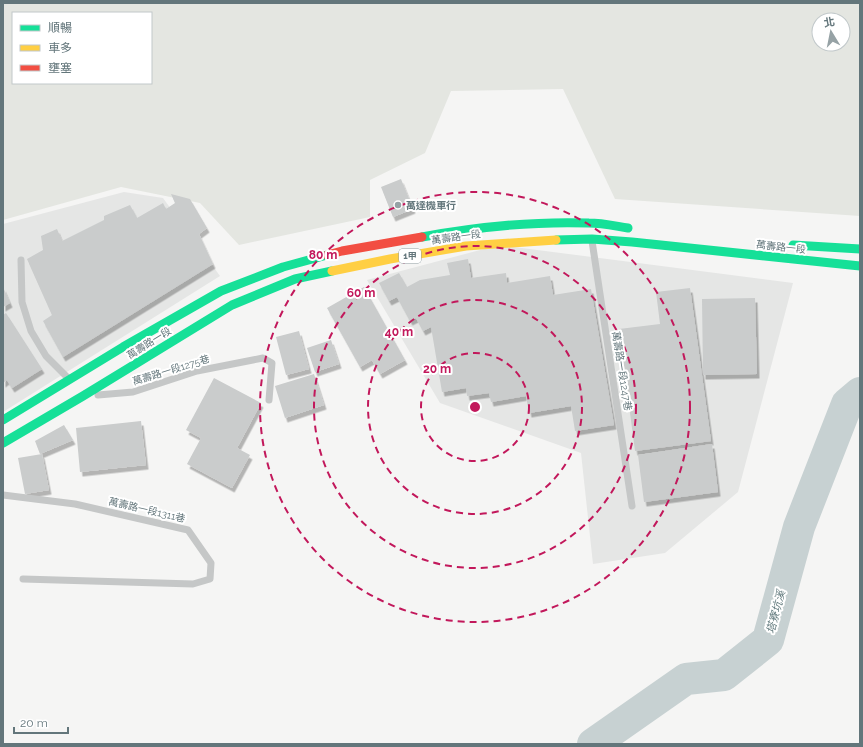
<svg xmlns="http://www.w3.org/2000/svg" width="863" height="747" viewBox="0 0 863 747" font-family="Raleway,'Noto Sans TC',sans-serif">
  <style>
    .built { fill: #e5e6e5 }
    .green { fill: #e4e6e1; fill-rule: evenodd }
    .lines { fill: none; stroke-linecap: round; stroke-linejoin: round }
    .river { stroke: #c7d1d2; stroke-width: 32 }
    .building { fill: #cacccc; filter: url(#shadow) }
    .lane { stroke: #c5c7c7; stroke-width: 7 }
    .fast { stroke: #16e098; stroke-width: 9 }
    .slow { stroke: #ffcf43; stroke-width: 9 }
    .jam { stroke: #f24e42; stroke-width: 9 }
    .ring { fill: none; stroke: #c2185b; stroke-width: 2; stroke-dasharray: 7 5 }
    .poi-dot { fill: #96a2a5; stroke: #fff; stroke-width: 1.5 }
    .labels { text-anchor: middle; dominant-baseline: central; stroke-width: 4; stroke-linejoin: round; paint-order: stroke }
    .shield { fill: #fff; stroke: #929fa3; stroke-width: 1 }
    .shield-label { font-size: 9px; font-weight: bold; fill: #63767b }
    .poi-label { font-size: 10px; font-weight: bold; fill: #63767b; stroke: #fff; text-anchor: start }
    .street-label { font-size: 10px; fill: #63767b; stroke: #fff }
    .water-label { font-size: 11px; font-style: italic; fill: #637b7e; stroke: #fff }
    .centre { fill: #c2185b; stroke: #fff; stroke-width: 2 }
    .ring-label { font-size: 12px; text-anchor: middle; font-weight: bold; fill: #c2185b; stroke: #fff; stroke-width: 4; stroke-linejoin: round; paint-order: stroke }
  </style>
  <defs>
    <filter id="shadow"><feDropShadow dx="2.5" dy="4.5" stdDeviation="0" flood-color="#0004"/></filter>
  </defs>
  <rect width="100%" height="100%" fill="#f5f5f4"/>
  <path class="built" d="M124,192L163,198L220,276L3,412V224Z
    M499,245L793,283L738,492L665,553L593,564L581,453L440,403L367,280Z"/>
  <path class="green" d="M3,3H860V216L615,199L563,89L451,91L425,153L370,180V217L239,245L200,203L121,187L3,220ZM13,13H151V83H13ZM819,20H843V44H819Z"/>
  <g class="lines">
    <path class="river" d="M593,744L686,679L724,675L768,640L799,527L847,404L860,393"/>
  </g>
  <path class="building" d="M401,179L413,209L393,217L381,187Z
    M171,194L190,199L207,228L199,234L213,264L63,357L43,321L52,315L27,259L43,250L41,236L57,229L62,241L104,220V216L130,205L137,218L163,203L166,209L175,203Z
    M468,259L471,278L506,273L507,283L550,276L553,295L591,289L614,425L575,431L571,406L529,413L526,396L491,402L489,393L467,396L466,388L442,392L431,327L423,331L416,318L410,321L397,297L389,301L379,283L399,273L407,287L420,280L450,275L447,263Z
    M3,287L10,303L3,307Z
    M364,287L405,360L380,374L372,360L360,367L327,308Z
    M690,288L711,441L635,451L619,329L660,324L656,292Z
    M755,298L757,374L703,375L702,299Z
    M6,313L42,369L12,388L7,380L3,383V315Z
    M299,331L309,369L286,375L276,337Z
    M331,340L339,364L315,372L307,348Z
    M314,374L324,405L285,418L275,386Z
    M214,378L261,403L237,448L250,455L232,488L187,464L201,438L186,430Z
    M141,421L146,465L80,472L76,428Z
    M64,425L73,440L40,454L35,441Z
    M712,444L718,492L644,502L638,455Z
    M42,454L49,490L25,494L18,458Z"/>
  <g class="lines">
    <path class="lane" d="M592,241L632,506
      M21,260L22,302L31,331L46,356L68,378
      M98,395L133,392L197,371L263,358L272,363L269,400
      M3,495L75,504L188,530L211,563L210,579L193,584L23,579"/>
    <path class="fast" d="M422,237C477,227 533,221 589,223C602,223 615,226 628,228
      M556,240L592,239L632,242L860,266
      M793,245L860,249
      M3,420L123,347L221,291L283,267L327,255
      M3,443L83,396L232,305L295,279L332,271"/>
    <path class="slow" d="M332,271L390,259L466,246L556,240"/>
    <path class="jam" d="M327,255L342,251L422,237"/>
  </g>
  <g class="ring">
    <circle cx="475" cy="407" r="54"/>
    <circle cx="475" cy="407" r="107"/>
    <circle cx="475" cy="407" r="161"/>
    <circle cx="475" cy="407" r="215"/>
  </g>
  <circle class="poi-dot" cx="398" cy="205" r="4"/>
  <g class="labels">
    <rect class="shield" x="399" y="249" width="22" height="14" rx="3"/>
    <g class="shield-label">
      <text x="410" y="256">1甲</text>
    </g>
    <g class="poi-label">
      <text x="406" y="205">萬達機車行</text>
    </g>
    <g class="street-label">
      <text transform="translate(456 237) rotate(-8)">萬壽路一段</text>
      <text transform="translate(781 247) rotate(6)">萬壽路一段</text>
      <text transform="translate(149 343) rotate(-32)">萬壽路一段</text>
      <text transform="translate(171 370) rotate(-17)">萬壽路一段1275巷</text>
      <text transform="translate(622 371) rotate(81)">萬壽路一段1247巷</text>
      <text transform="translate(147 510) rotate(13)">萬壽路一段1311巷</text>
    </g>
    <g class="water-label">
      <text transform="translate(776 612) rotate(-75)">塔寮坑溪</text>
    </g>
  </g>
  <circle cx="475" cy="407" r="6" class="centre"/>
  <g class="ring-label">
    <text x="323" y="259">80 m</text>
    <text x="361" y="297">60 m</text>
    <text x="399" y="336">40 m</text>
    <text x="437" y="373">20 m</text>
  </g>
  <rect width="863" height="747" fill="none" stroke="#63767b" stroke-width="8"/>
  <rect x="12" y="12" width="140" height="72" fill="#ffffff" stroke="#c1c8ca"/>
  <rect x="20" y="25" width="20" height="6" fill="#16e098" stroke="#c1c8ca"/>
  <text x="48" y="32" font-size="12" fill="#63767b">順暢</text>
  <rect x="20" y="45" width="20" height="6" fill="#ffcf43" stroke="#c1c8ca"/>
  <text x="48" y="52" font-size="12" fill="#63767b">車多</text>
  <rect x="20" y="65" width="20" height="6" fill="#f24e42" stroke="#c1c8ca"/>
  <text x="48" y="72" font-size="12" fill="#63767b">壅塞</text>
  <g transform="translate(831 32) rotate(350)"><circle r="19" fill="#ffffff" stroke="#c1c8ca"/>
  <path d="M0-3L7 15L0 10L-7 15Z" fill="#96a2a5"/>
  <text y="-6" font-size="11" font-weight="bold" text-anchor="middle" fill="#63767b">北</text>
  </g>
  <path d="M14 727v6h54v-6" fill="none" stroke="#63767b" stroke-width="2"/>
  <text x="20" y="727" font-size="12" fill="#63767b" stroke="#ffffff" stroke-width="3" paint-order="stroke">20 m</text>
</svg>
